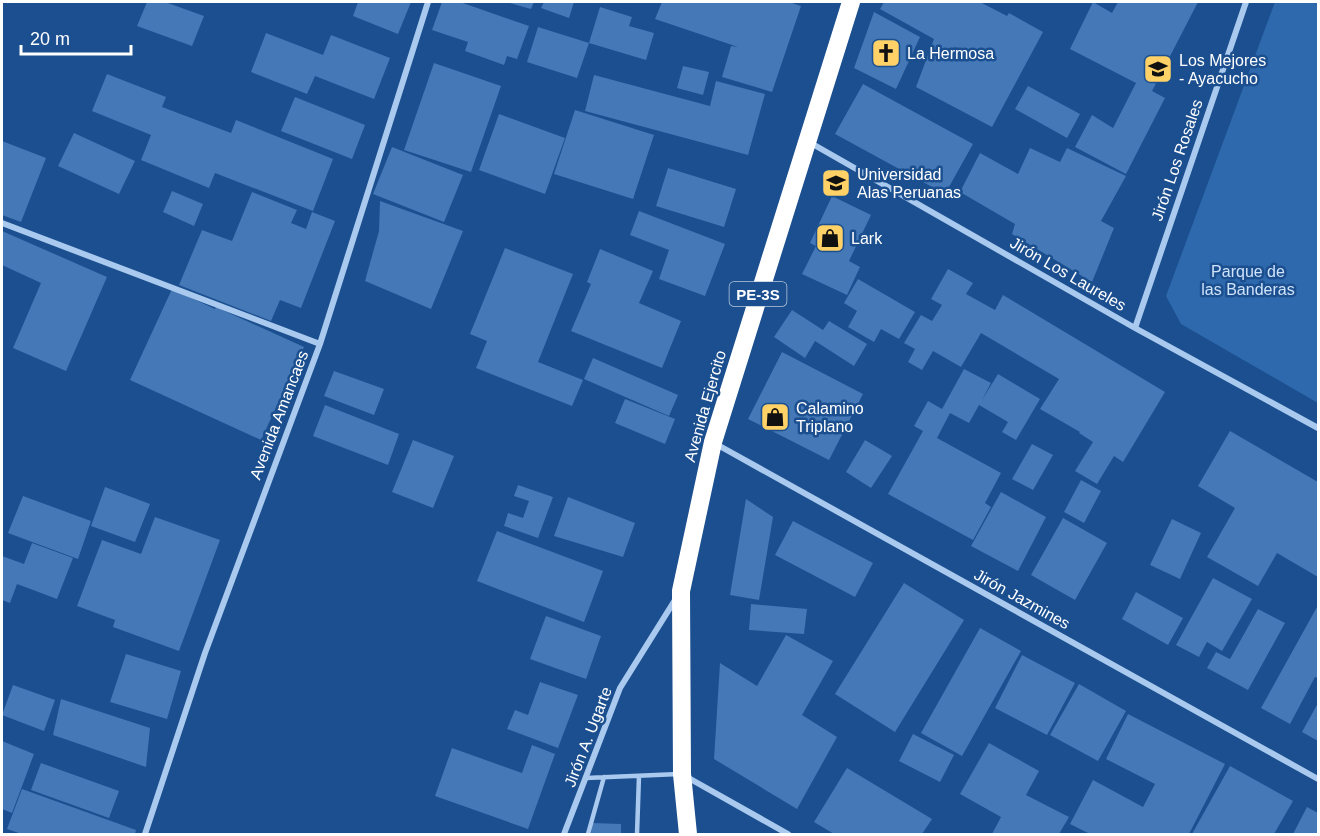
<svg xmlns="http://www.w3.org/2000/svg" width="1320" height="836" viewBox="0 0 1320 836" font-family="Arial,sans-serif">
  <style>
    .green { fill: #2e69ad }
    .building { fill: #4478b7 }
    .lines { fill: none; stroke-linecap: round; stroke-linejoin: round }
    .lane { stroke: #a9c9ee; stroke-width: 4.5 }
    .street { stroke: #a9c9ee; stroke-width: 6 }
    .highway { stroke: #fff; stroke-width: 18 }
    .labels { text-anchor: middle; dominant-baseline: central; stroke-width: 5; stroke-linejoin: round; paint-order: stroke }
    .shield { fill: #1b4f8f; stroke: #bbcadd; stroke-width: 1.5 }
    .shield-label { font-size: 15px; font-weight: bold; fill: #fff }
    .poi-label { font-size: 16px; fill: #fff; stroke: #1b4f8f; text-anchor: start }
    .street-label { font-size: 16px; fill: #fff; stroke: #1b4f8f }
    .park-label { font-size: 16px; fill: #cfe3fa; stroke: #1b4f8f }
  </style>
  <rect width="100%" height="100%" fill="#1b4f8f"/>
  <path class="green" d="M1275,2H1318V403L1181,324L1166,296Z"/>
  <path class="building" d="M147,2H165L204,16L192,46L137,26Z
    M358,2H411L398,34L353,16Z
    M442,2H460L529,26L517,59L507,56L504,65L465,51L468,42L432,30Z
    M506,2H534L531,9Z
    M544,2H574L569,18L541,8Z
    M662,2H789L801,6L772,92L722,77L731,46L738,47L655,19Z
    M884,2H980L1007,16L1009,13L1043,32L992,127L916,87L934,39L880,9Z
    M1093,2L1112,13L1118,2H1198L1152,91L1165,98L1126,174L1075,147L1092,115L1113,128L1136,83L1070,49Z
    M600,7L632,17L629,26L654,33L646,60L589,43Z
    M874,12L920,37L896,89L854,68Z
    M538,27L589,43L577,78L527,62Z
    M266,33L323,55L331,35L390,58L374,99L315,76L307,94L251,72Z
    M434,63L501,86L471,172L404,150Z
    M683,66L709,72L703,95L677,88Z
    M107,74L166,97L162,107L231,133L236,120L333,159L313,211L215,173L209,188L141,160L151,135L92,111Z
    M594,75L710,106L716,81L765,94L748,155L585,111Z
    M863,84L973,144L945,194L835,134Z
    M1028,86L1080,114L1067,138L1015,109Z
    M295,97L365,125L352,159L281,131Z
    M575,110L654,135L633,199L554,174Z
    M499,114L565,138L545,194L479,170Z
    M74,133L135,161L119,194L58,166Z
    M2,141L46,158L21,222L2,215Z
    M392,147L463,175L444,222L373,194Z
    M1030,148L1060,162L1067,148L1126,176L1101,221L1114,228L1092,282L1012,234L1015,224L960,192L980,153L1018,174Z
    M668,168L736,189L724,227L656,206Z
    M172,191L203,204L194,226L163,212Z
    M252,192L297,210L291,223L306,229L312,212L335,221L301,308L280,300L271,321L179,285L202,230L232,241Z
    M832,196L871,215L849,261L860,267L847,295L802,274L816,246L810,243Z
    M380,201L463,231L431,309L365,281L379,231Z
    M639,211L725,244L705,296L659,279L669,250L630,235Z
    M2,231L107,277L66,371L13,348L41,283L2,265Z
    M505,248L573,274L538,362L583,380L572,406L476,368L487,341L470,334Z
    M600,249L653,271L639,303L681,321L662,368L571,331L591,284L587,282Z
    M948,269L973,283L966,294L995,310L1003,295L1165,392L1123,462L1114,456L1097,484L1075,471L1093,442L1079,433L1080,432L1040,409L1059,379L981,333L961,367L933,351L922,370L908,362L915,349L904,343L921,315L932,321L942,305L931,299Z
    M858,279L915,312L899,339L881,329L874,342L848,327L857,311L844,303Z
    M172,289L215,309L216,307L304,347L261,440L130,380Z
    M792,310L823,330L829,321L867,344L854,366L815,341L805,358L774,337Z
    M782,352L863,394L829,460L748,419Z
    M593,358L678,395L669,416L584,379Z
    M964,369L991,383L982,400L998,374L1040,399L1016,440L1002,432L1008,422L979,405L969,423L950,413L937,438L1001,473L985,503L991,507L973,540L888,494L923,431L914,426L928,401L942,409Z
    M334,371L384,389L374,415L324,396Z
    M625,399L675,419L665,444L615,423Z
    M325,405L399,434L388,465L313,436Z
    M1230,431L1318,482V577L1277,553L1258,586L1207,557L1235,508L1198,486Z
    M413,440L454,456L433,508L392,492Z
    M865,440L892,456L871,488L846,472Z
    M1032,444L1053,455L1033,490L1012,479Z
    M1081,480L1101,491L1084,523L1064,512Z
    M518,485L553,497L538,538L504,526L508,513L523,518L529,501L514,496Z
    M105,487L150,504L135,542L91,526Z
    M1001,492L1046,517L1018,571L971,546Z
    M23,496L91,521L78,559L8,533Z
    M568,497L635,523L623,557L554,536Z
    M746,499L773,517L759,600L730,595Z
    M155,517L220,540L179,651L113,627L115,620L77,606L102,540L141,554Z
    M1063,518L1107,543L1075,600L1031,575Z
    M1172,519L1201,533L1180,579L1150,565Z
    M793,521L873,563L855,597L775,555Z
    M497,531L603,571L584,622L477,581Z
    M32,543L73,558L57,599L17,584L10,603L2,600V556L24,564Z
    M1213,578L1252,599L1222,651L1207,642L1199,657L1176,645Z
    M904,583L964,620L895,732L835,694Z
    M1136,592L1183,618L1168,645L1122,619Z
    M751,604L807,609L804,634L749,630Z
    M1317,607L1318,608V678L1315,677L1290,724L1261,708Z
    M1258,609L1285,623L1248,690L1207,668L1216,652L1230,659Z
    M546,616L601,636L586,679L530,659Z
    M980,628L1021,651L962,756L921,733Z
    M786,635L833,661L802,715L837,737L797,809L714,759L720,663L757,686Z
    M126,654L181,671L167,719L110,702Z
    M1022,655L1075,683L1047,735L995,708Z
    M540,682L578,695L558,748L507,729L515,710L528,715Z
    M1079,684L1126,711L1098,761L1050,735Z
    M13,685L55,700L44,731L2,715Z
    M61,699L150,728L146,767L53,735Z
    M1318,703V741L1302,732Z
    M1128,714L1225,764L1189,834H1090L1070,824L1093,780L1143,807L1155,784L1106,759Z
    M913,734L954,755L940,782L899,761Z
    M2,741L34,754L12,813L2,809Z
    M989,743L1039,771L1026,795L1069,817L1059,834H992L1001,817L960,794Z
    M532,745L555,754L528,829L435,796L452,748L522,773Z
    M41,763L119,791L109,818L31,790Z
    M1230,766L1293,801L1274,834H1192Z
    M847,768L932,819L922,834H834L814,822Z
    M22,789L136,830L135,834H22L7,829Z
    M1307,807L1318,813V834H1293Z
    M592,823L621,824V834H591Z"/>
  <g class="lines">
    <path class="lane" d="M586,778L679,774
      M588,834L604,777
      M637,834L639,776"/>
    <path class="street" d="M809,142L1135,328L1318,428
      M2,223L320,344
      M1135,328L1246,2
      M716,444L1318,779
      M685,776L788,834
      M145,834L205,653L320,344L428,2
      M564,834L620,688L675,600"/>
    <path class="highway" d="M688,834L682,774L681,591L713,442L851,2"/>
  </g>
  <defs>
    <g id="church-square" transform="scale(1.5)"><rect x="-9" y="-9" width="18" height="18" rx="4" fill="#ffd166" stroke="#1b4f8f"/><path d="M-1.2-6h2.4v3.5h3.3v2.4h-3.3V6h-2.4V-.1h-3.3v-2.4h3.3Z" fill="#111"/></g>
    <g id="school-square" transform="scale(1.5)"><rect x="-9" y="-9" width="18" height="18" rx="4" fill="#ffd166" stroke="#1b4f8f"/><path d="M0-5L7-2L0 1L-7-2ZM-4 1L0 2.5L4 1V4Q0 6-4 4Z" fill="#111"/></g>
    <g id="university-square" transform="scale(1.5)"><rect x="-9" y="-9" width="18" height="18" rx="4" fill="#ffd166" stroke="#1b4f8f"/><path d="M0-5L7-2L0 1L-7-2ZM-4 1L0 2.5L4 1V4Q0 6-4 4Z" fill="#111"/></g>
    <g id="shop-square" transform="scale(1.5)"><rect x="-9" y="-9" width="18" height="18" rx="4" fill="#ffd166" stroke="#1b4f8f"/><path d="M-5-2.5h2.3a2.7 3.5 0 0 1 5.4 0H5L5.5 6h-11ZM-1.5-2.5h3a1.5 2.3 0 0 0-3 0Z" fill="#111"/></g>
  </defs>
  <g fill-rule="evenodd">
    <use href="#church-square" x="886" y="53"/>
    <use href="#school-square" x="1158" y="69"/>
    <use href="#university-square" x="836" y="183"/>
    <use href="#shop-square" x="830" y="238"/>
    <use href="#shop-square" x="775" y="417"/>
  </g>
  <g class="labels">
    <rect class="shield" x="729.5" y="282" width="57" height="24" rx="4.5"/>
    <g class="shield-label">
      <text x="758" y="294">PE-3S</text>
    </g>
    <g class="poi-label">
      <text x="907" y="53">La Hermosa</text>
      <text x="1179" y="60">Los Mejores<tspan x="1179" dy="18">- Ayacucho</tspan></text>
      <text x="857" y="174">Universidad<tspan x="857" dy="18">Alas Peruanas</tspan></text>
      <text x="851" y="238">Lark</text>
      <text x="796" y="408">Calamino<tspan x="796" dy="18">Triplano</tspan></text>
    </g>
    <g class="street-label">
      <text transform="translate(1177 160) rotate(-71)">Jirón Los Rosales</text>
      <text transform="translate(1068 274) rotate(30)">Jirón Los Laureles</text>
      <text transform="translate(705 406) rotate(-74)">Avenida Ejercito</text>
      <text transform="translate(279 415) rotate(-69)">Avenida Amancaes</text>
      <text transform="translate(1022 599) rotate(29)">Jirón Jazmines</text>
      <text transform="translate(588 737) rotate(-69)">Jirón A. Ugarte</text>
    </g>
    <g class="park-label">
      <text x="1248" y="271">Parque de<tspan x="1248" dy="18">las Banderas</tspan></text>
    </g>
  </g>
  <rect width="1320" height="836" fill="none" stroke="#ffffff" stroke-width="6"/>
  <path d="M21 45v9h110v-9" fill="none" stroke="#ffffff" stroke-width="3"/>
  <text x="30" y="45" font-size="18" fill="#ffffff" stroke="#1b4f8f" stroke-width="4.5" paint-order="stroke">20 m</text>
</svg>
